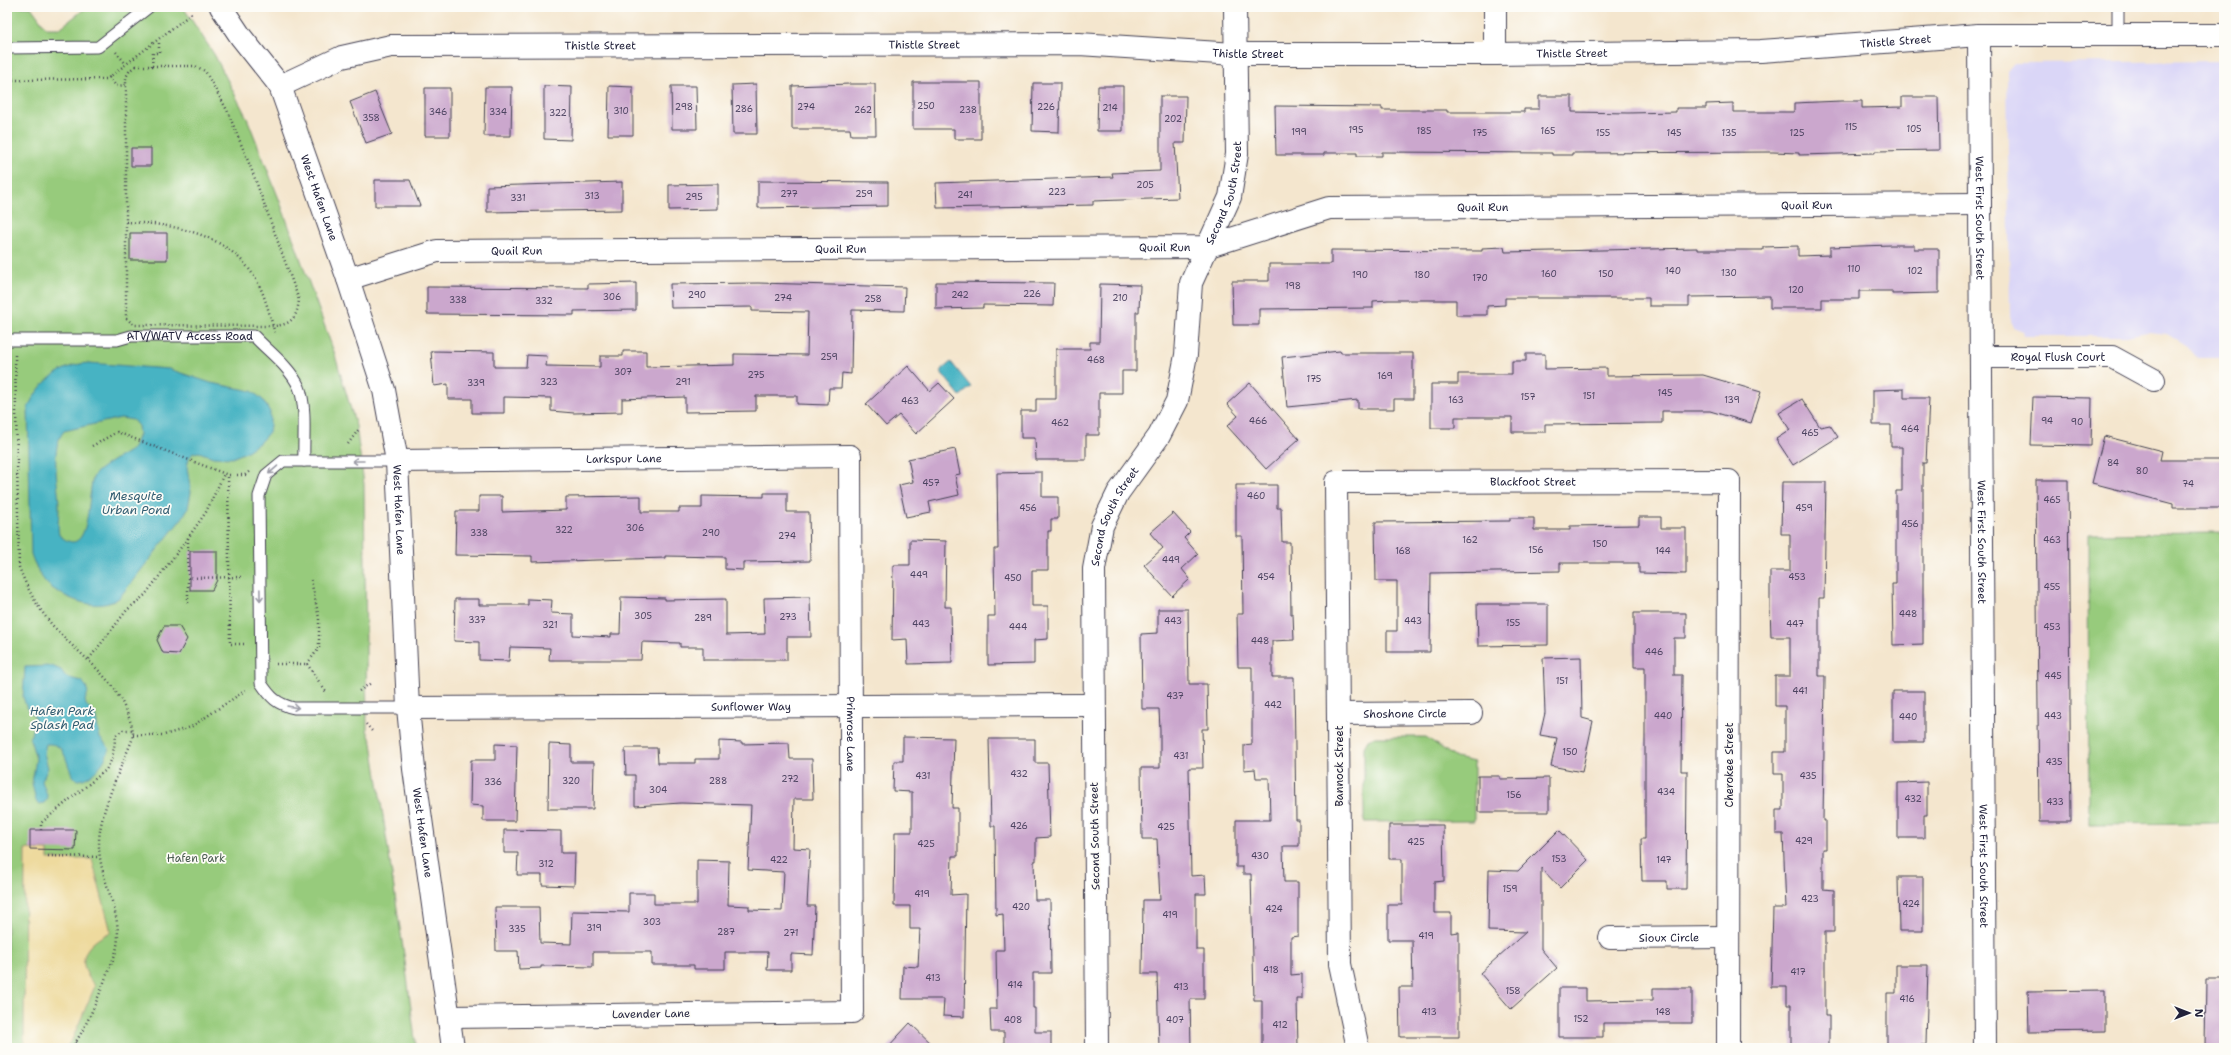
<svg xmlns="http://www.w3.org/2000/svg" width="2231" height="1055" viewBox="0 0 2231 1055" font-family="'Shantell Sans',sans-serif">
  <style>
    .built { fill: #dad6f7 }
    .green { fill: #97cb7c; stroke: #5c765c }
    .sand { fill: #eeda9e; stroke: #887e6c }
    .water { fill: #47b3c3; stroke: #346a7f; fill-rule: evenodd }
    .building { fill: #cba7cd }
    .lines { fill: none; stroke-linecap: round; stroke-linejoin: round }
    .lane-casing { stroke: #423f51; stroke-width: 13 }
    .street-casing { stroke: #423f51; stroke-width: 24 }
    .secondary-casing { stroke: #423f51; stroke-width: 24 }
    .path { stroke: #423f51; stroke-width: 2.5; stroke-dasharray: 1 3; stroke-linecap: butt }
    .lane { stroke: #fff; stroke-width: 11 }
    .street { stroke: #fff; stroke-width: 22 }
    .secondary { stroke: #fff; stroke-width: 22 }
    .oneway { stroke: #9c9ca7 }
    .labels { text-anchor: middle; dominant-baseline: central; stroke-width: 3.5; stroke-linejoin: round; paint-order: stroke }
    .number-label { font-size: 9px; fill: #4c4360 }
    .street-label { font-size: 11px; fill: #22223b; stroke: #fdfcf7 }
    .park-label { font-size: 11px; fill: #4b5d52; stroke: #fdfcf7 }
    .water-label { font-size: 12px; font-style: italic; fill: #315c71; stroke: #fdfcf7 }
  </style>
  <rect width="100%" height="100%" fill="#fdfcf7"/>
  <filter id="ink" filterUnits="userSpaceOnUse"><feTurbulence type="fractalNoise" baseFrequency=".025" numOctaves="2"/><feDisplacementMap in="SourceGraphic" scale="8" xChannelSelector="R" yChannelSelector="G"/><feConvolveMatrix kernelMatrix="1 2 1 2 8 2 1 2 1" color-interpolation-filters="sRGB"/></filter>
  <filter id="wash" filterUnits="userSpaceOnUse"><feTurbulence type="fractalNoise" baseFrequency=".012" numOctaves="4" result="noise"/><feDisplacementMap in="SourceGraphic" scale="16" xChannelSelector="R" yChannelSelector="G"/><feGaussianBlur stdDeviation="0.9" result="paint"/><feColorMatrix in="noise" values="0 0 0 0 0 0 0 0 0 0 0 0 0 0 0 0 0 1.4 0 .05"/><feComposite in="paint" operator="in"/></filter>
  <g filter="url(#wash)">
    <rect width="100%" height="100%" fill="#f4e6ce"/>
    <path class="built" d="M2224,61V358H2197L2189,348L2167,334L2147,332L2127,336H2024L2023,331L2013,327L2010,317L2007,71L2014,63Z"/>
    <path class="green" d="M7,7H31L46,28H60L87,7H183L214,54L247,118L279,199L334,352L356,426L364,484L367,730L372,743L405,961L416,1048H7Z
      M2224,533V823L2089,824L2088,534Z
      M1375,737H1426L1456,758L1474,762V821L1364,822V747L1368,740Z"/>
    <path class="sand" d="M25,849L48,850V859H92L111,932C84,944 74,961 95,986L72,1040L65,1048H24Z"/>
    <path class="water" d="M951,362L971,387L960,396L940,371Z
      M89,363L169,369L211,383L252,391L263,400L270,412V425L269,432L259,443L246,452L232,458L213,457L199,452L193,453L189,458L187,467L191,492L188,508L183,517L119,598C99,612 71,601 52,588C42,581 35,566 31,554L28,408C38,383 62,364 89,363ZM121,418L133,420L138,426L139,434L134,448C122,456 105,464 95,474C86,484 94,566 59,535C57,525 59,517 59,507C59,486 49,448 64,431Z
      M52,666L61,670L66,677L81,681L86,686L88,693L85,700L86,705L95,714L100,738L109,748C106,762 92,780 77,780C64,770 70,742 46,744L44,753L48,768L42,781L48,798L44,803L39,804L36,801L32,783L36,759L30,739L35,717L26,706L23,697L25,667Z"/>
    <g id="blocks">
      <path class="building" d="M913,82H981V139H954V129H913Z
        M1033,83H1060L1059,132L1032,131Z
        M756,84L757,134H733L732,85Z
        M850,84H875L876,135H851L850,129H792V86Z
        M544,86L572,87L571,140L544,139Z
        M609,86L633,87V135H608Z
        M671,86H696L697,129H672Z
        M1098,86H1123V131H1097Z
        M485,87H512L511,136H484Z
        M425,88H450V136H425Z
        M375,92L392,134L366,143L350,102Z
        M1160,96H1186L1185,143H1175L1178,198L1093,201V205L937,208L936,183L1113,177L1112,173L1160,171Z
        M1539,96H1572V112L1628,113L1676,112V108H1706V104L1733,103V112H1794V103L1841,101H1862V108L1902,107V97H1938L1939,150L1875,151V153L1799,155V153L1773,152L1572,153V155H1552V153L1382,152V156H1357V153H1324V155H1276L1275,106L1382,107V110H1447V112H1524V109H1539Z
        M131,148H151V166H131Z
        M375,180H410L420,206H375Z
        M758,181L888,182V206L758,208Z
        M622,182V210L487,212V186Z
        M718,184V209L669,210V185Z
        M130,233H167V260H130Z
        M1891,245H1914V249H1939V293L1892,294V291H1859V299H1822V308H1770V296L1689,297V306H1649V298H1505V305L1487,306V315H1456V300H1388L1373,301V308L1259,309V325H1233L1232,281H1269V264H1331V250L1482,251V248L1504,247L1505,252L1697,248V250H1763V247L1798,246V256L1830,255V247Z
        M936,282L1054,283L1053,306L983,305V308L936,309Z
        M636,283V310L574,311V315L427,314V287L588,288V284Z
        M758,283L905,287L904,311L852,310L851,374L842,373L841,388H829L828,405L797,404V396H756V411L685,412V397L647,398L622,399V412L574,413L551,411V398L504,397V413H472V399H448V384L434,386L431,351L494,352V367H526L527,355L547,356L546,366L600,367V356H623V351H646V367L734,365V354L807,355L808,312L752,311V307L671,308L670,284Z
        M1100,284L1140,285L1139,312H1136V371H1122V393H1099V435H1086V460H1036L1035,438H1021V411H1036V399H1056V349H1090V342H1099Z
        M1340,351L1341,353H1413V399H1394V409H1358V400L1287,407L1282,357Z
        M1526,354H1545V369L1607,368V376L1703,375L1761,392L1751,423L1710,411H1662V423L1545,424V432H1512V417H1455V428H1431V384H1458V374H1512V361H1526Z
        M908,366L930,391L939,383L954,399L916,434L899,415L886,426L866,404Z
        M1250,383L1299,439L1266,469L1227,426L1238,416L1227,404Z
        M1904,389V398H1929L1926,463H1923V644L1893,645L1892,584H1896V491H1902V447H1891V425H1873V390Z
        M2033,397L2092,398L2091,446L2031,445Z
        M1802,399L1820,427L1830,425L1838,437L1793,465L1776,439L1790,430L1779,413Z
        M2104,436L2162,451L2160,460H2224V508H2173V504L2092,483Z
        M955,449L960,474L955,475L959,495L929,502L931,512L906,517L899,485L913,482L908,459Z
        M1042,472V497H1058V519H1051V531H1048V570H1032V606H1048V639L1034,640V664L988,665V616H995L994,549H998L997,473Z
        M2036,480H2068L2071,822H2039Z
        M1782,482H1826L1824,598H1819V676H1825L1823,821H1826V849H1823V889L1834,890V932H1825V1016H1829V1048H1791V1005H1787V987H1771L1773,908H1786L1783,834H1776V810H1783V774H1774V752H1785V706H1775V676H1790V637H1771L1770,607V571H1790V534H1781Z
        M1236,485H1277V508H1281L1282,542H1290L1291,614H1293L1294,640L1272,641V677H1294L1296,820H1299V846H1283L1284,882H1298V936L1291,937V975L1302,974V999H1297L1298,1048H1262V1000H1254L1251,874H1243V867H1236V820H1270L1269,778H1256L1255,769L1244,770V745L1252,744V667H1238L1237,614H1243L1242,536H1236Z
        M764,493H787V512H809L810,561L743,562V570L725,569V557L665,556V558L532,562V556L455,555L456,511H479V496H502V512L566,510V497L641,496V512H679V508H702V496L764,497Z
        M1173,513L1190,532L1184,538L1198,554L1182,569L1190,579L1172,596L1144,565L1163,548L1150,533Z
        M1639,517H1661V528H1686V574L1639,573V563H1560V571L1431,573L1430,652H1387V631H1397V581H1376L1375,522L1510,521V518H1534V530H1570V526L1639,525Z
        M910,540L946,541L945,607H951L952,663L908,664L907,639L892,640L893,565H910Z
        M190,551H217V580L212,590H190Z
        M621,597L665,598V600L726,599V635L765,634L764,598L810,597L811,637H787V660H703V647H680V643L642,642L641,660H549L550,648L510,647L509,661L479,660V642L454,641L455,599H479V605H528V599L552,600L551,613L573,614V635L611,637V634H620Z
        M1477,604H1548V645L1478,646Z
        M1158,609H1188L1189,684H1207L1208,729H1202L1203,768H1189L1191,876L1205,875L1206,894H1196V950H1204V999H1190L1191,1048H1159L1157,974H1142L1143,900H1160L1157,839H1142L1141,768H1160V730L1159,709H1142L1141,634L1158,633Z
        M1634,613H1686V638H1674V675H1682L1681,771H1687L1686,889H1667V881H1642L1641,839H1645V667H1634Z
        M164,626H179L187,639L179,654L163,653L157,640Z
        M1581,657L1582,718L1593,721L1582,772L1551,766L1557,738L1540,735L1545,713L1543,658Z
        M1893,691H1924V742H1893Z
        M903,737L954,738L952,808H958V856H952L951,895L966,894L964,1017L943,1016L944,999H902L903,966L918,967L920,929H910V906H894L895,832H912V792L893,791L894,761H903Z
        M989,739H1035V763H1048L1050,837L1036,838V861H1034L1035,900H1050L1051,973H1033V1008H1035V1032H1051V1048H1004V1032H991L990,1009H997L996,950H1004L1003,914L996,915L995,826H991Z
        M719,741L742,742V744L789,743L790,759H812L813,799H794L793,848L810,849L807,906H815L813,955L791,954V970H767L768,952H725V969H694V965H652V952H593V967L541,966V968L519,969L518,951H496L495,907H539L540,943L571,944L572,911L629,912V893H654V904H697V860L729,861L728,905L749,906V910L782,911L784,872L748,870L751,805L681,803L635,806V775H626L625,748H657L658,763H695V759H719Z
        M495,744L517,745L515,821H483V806L470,805L471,760H495Z
        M549,744L571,745V762H594L593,809H548Z
        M1478,776H1500V779L1549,778V812H1478Z
        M1927,782V815H1924V838H1898V783Z
        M1389,825H1443L1444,881L1434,882V913H1451V933L1459,932V1037H1400L1399,987H1413L1412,940H1388V905H1402V859H1389Z
        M30,830H76L75,850L30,849Z
        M504,830L561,831V853H575L574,886L542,885V875H517L518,853H504Z
        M1559,830L1588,860L1560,888L1541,868V949L1557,968L1511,1009L1480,973L1526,932L1488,931L1489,870L1518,871Z
        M1898,877H1923V931H1899Z
        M1896,965H1928L1926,1045H1887V993H1896Z
        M2206,979H2224V1048H2205Z
        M1559,988H1586V1001L1653,1000V988H1692V1023H1603V1037H1559Z
        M2105,990V1031L2029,1032L2028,991Z
        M910,1023L936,1048H887Z"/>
    </g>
  </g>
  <g filter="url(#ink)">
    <use href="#blocks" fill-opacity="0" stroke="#423f51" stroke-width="1"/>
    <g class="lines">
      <g class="lane-casing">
        <g id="lane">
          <path d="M2118,7V35"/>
          <path d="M7,48L98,47L149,7"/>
          <path id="s1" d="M7,340H117L131,336H254C269,352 290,367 299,387C307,406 303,440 304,461"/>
          <path d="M397,461H283L266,475L259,496L261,683C271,698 277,704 294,708H408"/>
        </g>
      </g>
      <g class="street-casing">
        <g id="street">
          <path d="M1495,7V54"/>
          <path id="s2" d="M1979,35L1985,1048"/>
          <path id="s3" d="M348,279L437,251L1206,247L1329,208L1980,204"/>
          <path id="s4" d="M1981,357H2112L2154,380"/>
          <path id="s5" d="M397,461L850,456L852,1012L449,1017"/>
          <path id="s6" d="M408,708L1094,705"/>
          <path id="s7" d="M1338,714L1471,713"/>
          <path id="s8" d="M1610,938L1728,937"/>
          <path id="s9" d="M1097,1048L1094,569L1102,526L1118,493L1159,436L1177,401L1186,355L1191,283L1230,197L1237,154L1235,7"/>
          <path id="s10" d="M1358,1048L1340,964L1336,482L1729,481L1728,1048"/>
        </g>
      </g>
      <g class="secondary-casing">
        <g id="secondary">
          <path id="s11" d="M221,7L241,37L280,86L348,279L384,390L397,461L408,708L414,769L453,1048"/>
          <path id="s12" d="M280,86L342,57L391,46L1079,44L1235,54H1495L1761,51L1979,35H2224"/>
        </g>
      </g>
      <path class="path" d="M116,52L126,64
        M7,66H12V80L107,79L192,13
        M136,66H195L205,71L227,110L253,173L299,300C297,318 291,325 273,326L134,325L126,318V77L130,70Z
        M152,66L153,53H159V40
        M109,77L116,86L126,85
        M126,222C176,224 232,234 258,283C266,298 270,317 275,333
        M15,355L19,567C27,589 39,610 54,627C79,655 112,675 126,711C129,717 133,728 133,734C133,741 127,751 125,757C115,781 99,817 99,843C98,878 123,911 117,946C116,954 112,962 109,969C99,996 88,1024 72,1048
        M348,444L359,429
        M92,446L117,432L228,475
        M188,538V606
        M188,578L243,577
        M244,644H230L228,475H245L250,471
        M89,659L127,610L145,595L188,538L206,512L224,474
        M276,664H307
        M307,664L319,648V618L311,580
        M307,664L326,692
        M359,691L371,683
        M366,724L372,731
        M133,735H164L191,727L246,690
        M41,830V823L106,770L112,759L116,735L123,730H132
        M48,856L100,857
        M76,1042L83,1048"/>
      <use href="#lane" class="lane"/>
      <use href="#street" class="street"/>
      <use href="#secondary" class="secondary"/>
    </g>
    <defs><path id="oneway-shaft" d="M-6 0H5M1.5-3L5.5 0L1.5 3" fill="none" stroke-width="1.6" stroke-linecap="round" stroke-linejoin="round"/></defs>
    <g class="oneway">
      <use href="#oneway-shaft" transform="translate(358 461) rotate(180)"/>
      <use href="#oneway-shaft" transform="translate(273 470) rotate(139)"/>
      <use href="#oneway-shaft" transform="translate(260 595) rotate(89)"/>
      <use href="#oneway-shaft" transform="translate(293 707) rotate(8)"/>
    </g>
  </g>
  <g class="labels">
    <g class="number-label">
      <text x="926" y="106">250</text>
      <text x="684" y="107">298</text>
      <text x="806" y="107">274</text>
      <text x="1046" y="107">226</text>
      <text x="1110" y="108">214</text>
      <text x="744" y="109">286</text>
      <text x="863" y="110">262</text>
      <text x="968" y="110">238</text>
      <text x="621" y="111">310</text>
      <text x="438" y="112">346</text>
      <text x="498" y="112">334</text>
      <text x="558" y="113">322</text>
      <text x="371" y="118">358</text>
      <text x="1173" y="119">202</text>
      <text x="1851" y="127">115</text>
      <text x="1914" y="129">105</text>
      <text x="1356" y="130">195</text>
      <text x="1424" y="131">185</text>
      <text x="1548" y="131">165</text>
      <text x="1299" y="132">199</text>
      <text x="1480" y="133">175</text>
      <text x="1603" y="133">155</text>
      <text x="1674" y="133">145</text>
      <text x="1729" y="133">135</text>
      <text x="1797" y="133">125</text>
      <text x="1145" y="185">205</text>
      <text x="1057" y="192">223</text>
      <text x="789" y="194">277</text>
      <text x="864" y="194">259</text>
      <text x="965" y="195">241</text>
      <text x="592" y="196">313</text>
      <text x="694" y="197">295</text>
      <text x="518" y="198">331</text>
      <text x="1854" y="269">110</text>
      <text x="1673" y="271">140</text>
      <text x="1915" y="271">102</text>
      <text x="1729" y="273">130</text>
      <text x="1549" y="274">160</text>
      <text x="1606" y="274">150</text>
      <text x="1360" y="275">190</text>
      <text x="1422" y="275">180</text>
      <text x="1480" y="278">170</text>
      <text x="1293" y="286">198</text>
      <text x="1796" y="290">120</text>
      <text x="1032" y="294">226</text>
      <text x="697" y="295">290</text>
      <text x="960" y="295">242</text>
      <text x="612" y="297">306</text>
      <text x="783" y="298">274</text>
      <text x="1120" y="298">210</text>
      <text x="873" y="299">258</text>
      <text x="458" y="300">338</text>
      <text x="544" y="301">332</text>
      <text x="829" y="357">259</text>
      <text x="1096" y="360">468</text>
      <text x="623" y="372">307</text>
      <text x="756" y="375">275</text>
      <text x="1385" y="376">169</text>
      <text x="1314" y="379">175</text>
      <text x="549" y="382">323</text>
      <text x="683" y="382">291</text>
      <text x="476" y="383">339</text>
      <text x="1665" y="393">145</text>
      <text x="1589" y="396">151</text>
      <text x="1528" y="397">157</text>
      <text x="1456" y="400">163</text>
      <text x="1732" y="400">139</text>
      <text x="910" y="401">463</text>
      <text x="1258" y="421">466</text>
      <text x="2047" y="421">94</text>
      <text x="2077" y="422">90</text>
      <text x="1060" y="423">462</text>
      <text x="1910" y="429">464</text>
      <text x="1810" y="433">465</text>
      <text x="2113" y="463">84</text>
      <text x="2142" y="471">80</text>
      <text x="931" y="483">457</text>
      <text x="2188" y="484">74</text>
      <text x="1256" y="496">460</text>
      <text x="2052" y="500">465</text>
      <text x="1028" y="508">456</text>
      <text x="1804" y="508">459</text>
      <text x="1910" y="524">456</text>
      <text x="635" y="528">306</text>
      <text x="564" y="530">322</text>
      <text x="479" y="533">338</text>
      <text x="711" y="533">290</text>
      <text x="787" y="536">274</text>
      <text x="1470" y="540">162</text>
      <text x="2052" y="540">463</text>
      <text x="1600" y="544">150</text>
      <text x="1536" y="550">156</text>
      <text x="1403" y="551">168</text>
      <text x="1663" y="551">144</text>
      <text x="1171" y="560">449</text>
      <text x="919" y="575">449</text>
      <text x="1266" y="577">454</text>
      <text x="1797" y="577">453</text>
      <text x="1013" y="578">450</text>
      <text x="2052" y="587">455</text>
      <text x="1908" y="614">448</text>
      <text x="643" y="616">305</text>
      <text x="788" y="617">273</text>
      <text x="703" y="618">289</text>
      <text x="477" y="620">337</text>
      <text x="1173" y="621">443</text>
      <text x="1413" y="621">443</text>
      <text x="1513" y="623">155</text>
      <text x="921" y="624">443</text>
      <text x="1795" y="624">447</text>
      <text x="550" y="625">321</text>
      <text x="1018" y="627">444</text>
      <text x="2052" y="627">453</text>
      <text x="1260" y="641">448</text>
      <text x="1654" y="652">446</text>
      <text x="2053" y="676">445</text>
      <text x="1562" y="681">151</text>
      <text x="1800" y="691">441</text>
      <text x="1175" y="696">437</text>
      <text x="1273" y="705">442</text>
      <text x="1663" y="716">440</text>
      <text x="2053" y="716">443</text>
      <text x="1908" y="717">440</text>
      <text x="1570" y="752">150</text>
      <text x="1181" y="756">431</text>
      <text x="2054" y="762">435</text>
      <text x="1019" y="774">432</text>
      <text x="923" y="776">431</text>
      <text x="1808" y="776">435</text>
      <text x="790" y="779">272</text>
      <text x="571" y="781">320</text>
      <text x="718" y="781">288</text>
      <text x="493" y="782">336</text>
      <text x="658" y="790">304</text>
      <text x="1666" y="792">434</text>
      <text x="1514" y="795">156</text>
      <text x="1913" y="799">432</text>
      <text x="2055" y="802">433</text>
      <text x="1019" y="826">426</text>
      <text x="1166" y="827">425</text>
      <text x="1804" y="841">429</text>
      <text x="1416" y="842">425</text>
      <text x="926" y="844">425</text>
      <text x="1260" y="856">430</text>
      <text x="1559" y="859">153</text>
      <text x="779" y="860">422</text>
      <text x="1664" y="860">147</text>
      <text x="546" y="864">312</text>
      <text x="1510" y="889">159</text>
      <text x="922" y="894">419</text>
      <text x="1810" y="899">423</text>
      <text x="1911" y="904">424</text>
      <text x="1021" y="907">420</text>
      <text x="1274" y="909">424</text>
      <text x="1170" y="915">419</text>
      <text x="652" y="922">303</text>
      <text x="594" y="928">319</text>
      <text x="517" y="929">335</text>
      <text x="726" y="932">287</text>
      <text x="791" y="933">271</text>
      <text x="1426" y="936">419</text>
      <text x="1271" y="970">418</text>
      <text x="1798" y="972">417</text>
      <text x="933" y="978">413</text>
      <text x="1015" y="985">414</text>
      <text x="1181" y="987">413</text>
      <text x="1513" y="991">158</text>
      <text x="1907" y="999">416</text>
      <text x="1429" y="1012">413</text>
      <text x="1663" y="1012">148</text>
      <text x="1581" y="1019">152</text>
      <text x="1013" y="1020">408</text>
      <text x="1175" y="1020">407</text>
      <text x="1280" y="1025">412</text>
    </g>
    <g class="street-label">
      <text stroke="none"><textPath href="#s12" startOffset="1624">Thistle Street</textPath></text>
      <text stroke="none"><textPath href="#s12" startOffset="652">Thistle Street</textPath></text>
      <text stroke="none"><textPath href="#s12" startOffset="328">Thistle Street</textPath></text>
      <text stroke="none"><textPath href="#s12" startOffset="976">Thistle Street</textPath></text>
      <text stroke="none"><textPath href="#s12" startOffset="1300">Thistle Street</textPath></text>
      <text stroke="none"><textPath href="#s9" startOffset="885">Second South Street</textPath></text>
      <text stroke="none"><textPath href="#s11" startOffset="217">West Hafen Lane</textPath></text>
      <text stroke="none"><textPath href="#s3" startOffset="1469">Quail Run</textPath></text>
      <text stroke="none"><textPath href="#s3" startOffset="1145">Quail Run</textPath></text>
      <text stroke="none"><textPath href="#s2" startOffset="183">West First South Street</textPath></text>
      <text stroke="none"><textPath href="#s3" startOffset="821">Quail Run</textPath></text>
      <text stroke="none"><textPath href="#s3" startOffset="497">Quail Run</textPath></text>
      <text stroke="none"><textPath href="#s3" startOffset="173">Quail Run</textPath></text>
      <text stroke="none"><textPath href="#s1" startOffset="183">ATV/WATV Access Road</textPath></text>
      <text stroke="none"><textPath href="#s4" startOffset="77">Royal Flush Court</textPath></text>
      <text stroke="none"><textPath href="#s5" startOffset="227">Larkspur Lane</textPath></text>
      <text stroke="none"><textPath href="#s10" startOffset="765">Blackfoot Street</textPath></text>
      <text stroke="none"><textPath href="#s11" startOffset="541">West Hafen Lane</textPath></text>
      <text stroke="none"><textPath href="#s9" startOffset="536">Second South Street</textPath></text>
      <text stroke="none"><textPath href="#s2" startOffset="507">West First South Street</textPath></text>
      <text stroke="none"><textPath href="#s6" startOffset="343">Sunflower Way</textPath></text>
      <text stroke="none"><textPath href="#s7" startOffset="67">Shoshone Circle</textPath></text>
      <text stroke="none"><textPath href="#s5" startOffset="731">Primrose Lane</textPath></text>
      <text transform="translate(1729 765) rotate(-90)">Cherokee Street</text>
      <text transform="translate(1339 766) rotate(-90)">Bannock Street</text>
      <text stroke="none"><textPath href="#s11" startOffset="865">West Hafen Lane</textPath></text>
      <text transform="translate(1095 836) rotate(-91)">Second South Street</text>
      <text stroke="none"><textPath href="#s2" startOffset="831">West First South Street</textPath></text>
      <text stroke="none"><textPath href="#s8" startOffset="59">Sioux Circle</textPath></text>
      <text transform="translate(651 1014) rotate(-1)">Lavender Lane</text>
    </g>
    <g class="park-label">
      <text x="196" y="858">Hafen Park</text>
    </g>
    <g class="water-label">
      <text x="136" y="496">Mesquite<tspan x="136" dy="14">Urban Pond</tspan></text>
      <text x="62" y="711">Hafen Park<tspan x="62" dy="14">Splash Pad</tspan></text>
    </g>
  </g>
  <rect width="2231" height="1055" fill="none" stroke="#fdfcf7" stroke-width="24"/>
  <g transform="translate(2189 1013) rotate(90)" stroke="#fdfcf7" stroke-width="3" paint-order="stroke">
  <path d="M0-3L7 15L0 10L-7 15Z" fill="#22223b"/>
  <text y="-6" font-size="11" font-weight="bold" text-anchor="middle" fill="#22223b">N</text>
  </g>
</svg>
